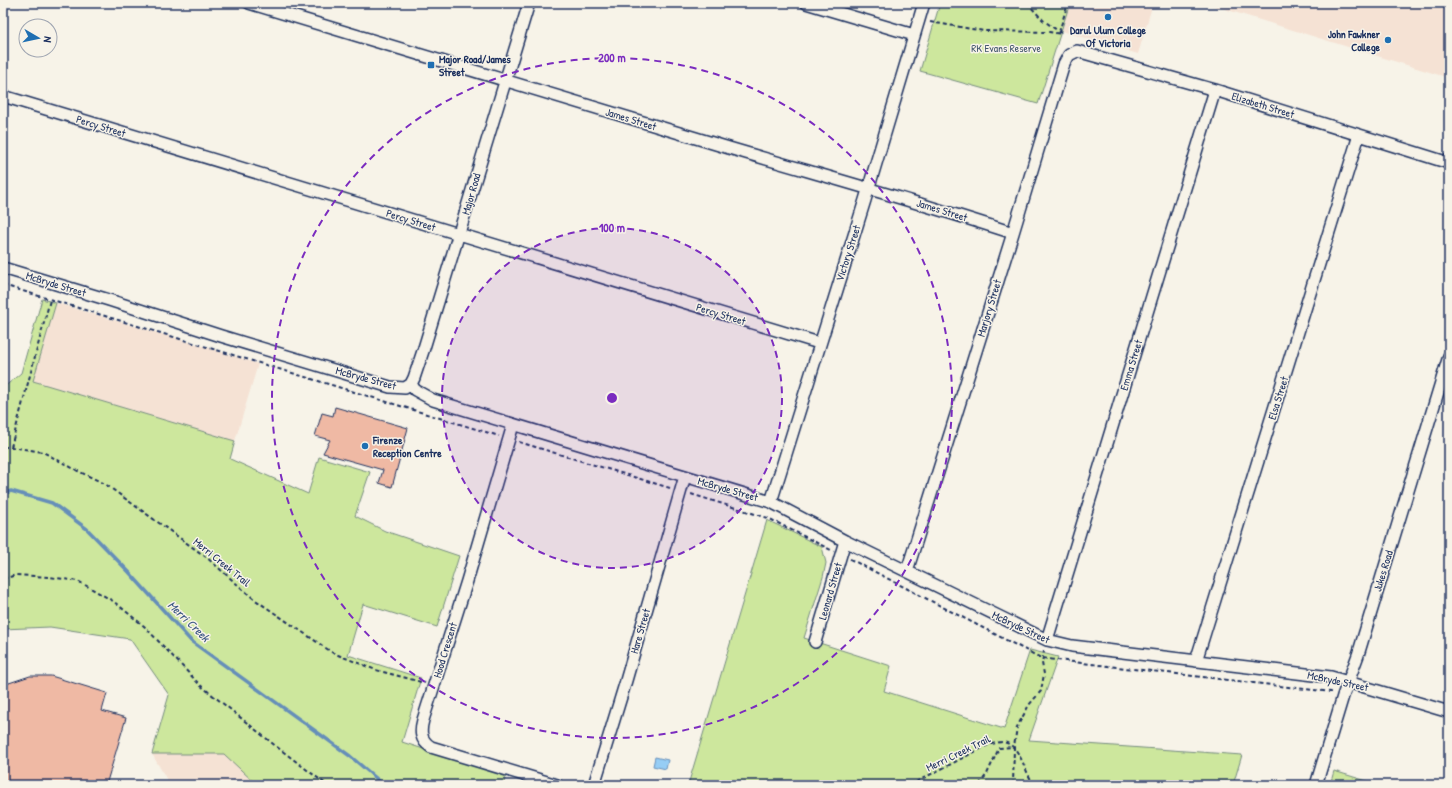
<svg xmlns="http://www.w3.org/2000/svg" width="1452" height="788" viewBox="0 0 1452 788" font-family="'Patrick Hand',sans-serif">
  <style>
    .built { fill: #f5e2d4 }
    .green { fill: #cde79d; stroke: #748b7e }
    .water { fill: #96cdf5; stroke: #658eb9 }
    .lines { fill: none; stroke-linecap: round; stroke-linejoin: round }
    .stream { stroke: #658eb9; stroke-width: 3.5 }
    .building { fill: #efb9a4; stroke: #1b2f5e }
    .minor-casing { stroke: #1b2f5e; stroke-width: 14 }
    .path { stroke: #1b2f5e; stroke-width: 2; stroke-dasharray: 4 3; stroke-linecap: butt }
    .minor { stroke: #f7f3e8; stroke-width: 11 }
    .ring { fill: none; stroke: #7b2cbf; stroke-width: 2; stroke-dasharray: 7 5 }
    .poi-dot { fill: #1f6fb2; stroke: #f7f3e8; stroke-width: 1.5 }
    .labels { text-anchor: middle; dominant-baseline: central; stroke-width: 3; stroke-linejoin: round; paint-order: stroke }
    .poi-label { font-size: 11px; font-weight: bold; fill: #1b2f5e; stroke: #f7f3e8; text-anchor: start }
    .park-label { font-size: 11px; fill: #3f546b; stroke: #f7f3e8 }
    .street-label { font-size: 11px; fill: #1b2f5e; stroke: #f7f3e8 }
    .water-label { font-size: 12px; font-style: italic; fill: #3a5684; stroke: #f7f3e8 }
    .centre { fill: #7b2cbf; stroke: #f7f3e8; stroke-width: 2 }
    .ring-label { font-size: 12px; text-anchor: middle; font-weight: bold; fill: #7b2cbf; stroke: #f7f3e8; stroke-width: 3; stroke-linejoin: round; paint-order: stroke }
  </style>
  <rect width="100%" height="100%" fill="#f7f3e8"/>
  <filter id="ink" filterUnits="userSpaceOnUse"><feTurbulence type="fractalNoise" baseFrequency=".025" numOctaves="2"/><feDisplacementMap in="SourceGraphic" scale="8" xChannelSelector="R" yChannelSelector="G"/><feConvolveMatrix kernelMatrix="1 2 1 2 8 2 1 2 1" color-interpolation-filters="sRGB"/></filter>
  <g filter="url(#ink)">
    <path class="built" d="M1070,3H1153L1138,54L1062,31Z
      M1205,3H1449V78Z
      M56,303L216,350L258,364L235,441L33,381Z
      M152,754H224L257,785H170Z"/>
    <path class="green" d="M940,3H1070L1038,104L920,71Z
      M42,299L56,303L33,381L235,441L230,459L308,494L319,457L370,472L355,516L385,531L459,556L437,627L363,604L348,655L421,678L402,742L506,776L503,785H257L224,754H152L169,695L130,639L50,627L3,629V388L21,373Z
      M767,520L822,547L826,563L823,577L804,638L891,666L884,691L1004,729L1030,650L1058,657L1029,740L1242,755L1233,785H688Z
      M1334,771L1380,785H1330Z"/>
    <path class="water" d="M655,757L668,760L666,769L653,766Z"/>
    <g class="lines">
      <path class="stream" d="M3,494L11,491L52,503L87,529L129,572L191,641L350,756L384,785"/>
    </g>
    <path class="building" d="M335,407L408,428L392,487L379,483L383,470L323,453L330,440L315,436L322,413L333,416Z
      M30,676H51L107,693L102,711L126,718L106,785H3V685Z"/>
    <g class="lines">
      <g class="minor-casing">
        <path id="minor" d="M249,3C409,52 569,100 729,148C824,176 919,202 1013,233
          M806,3L914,35
          M3,96L819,343
          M3,268L109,300L221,336L390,387L405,388L411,384L415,390L433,400L771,502L845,541L1047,640L1072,646L1331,677L1449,712
          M411,384L414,378L424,348L529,3
          M513,425L467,581L423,720C420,731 420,740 431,747L557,785
          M771,502L865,200L924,3
          M907,571L1013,233L1064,64L1069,55L1077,51L1215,90L1449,163
          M1047,640L1215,90
          M815,642L845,541
          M1196,661L1359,135
          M594,785L625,684L685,476
          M1316,785L1343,696L1358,655L1449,356"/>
      </g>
      <path class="path" d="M1027,3L1043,20L1061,33
        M930,22L984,31L1049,32L1062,34
        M1059,32L1068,3
        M3,285L499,436
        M519,442L670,488
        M3,447H11L43,452L78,471L105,484L206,557L254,599L333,653L376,670L425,683
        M11,447L50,300
        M691,494L768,518L831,550
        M850,559L1039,657L1048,659L1331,692V694
        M3,579L16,575L49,577L78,581L113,601L144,626L200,685L277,747L327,785
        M910,785L990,744C994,744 998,742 1002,742C1021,743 1024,774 1035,785
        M979,785L987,774L999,748L1012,747
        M1013,785L1014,747L1017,727L1029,705L1041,691L1044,674L1042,663L1044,651"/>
      <use href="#minor" class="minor"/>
    </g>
  </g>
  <circle cx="612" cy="398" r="170" fill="#7b2cbf" fill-opacity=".12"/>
  <g class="ring">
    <circle cx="612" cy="398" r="170"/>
    <circle cx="612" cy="398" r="340"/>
  </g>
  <g class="poi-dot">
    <circle cx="1108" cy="17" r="4"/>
    <circle cx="1388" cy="40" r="4"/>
    <rect x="427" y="61" width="8" height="8" rx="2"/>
    <circle cx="365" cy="446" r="4"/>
  </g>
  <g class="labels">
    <g class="poi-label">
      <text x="1108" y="30" text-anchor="middle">Darul Ulum College<tspan x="1108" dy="13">Of Victoria</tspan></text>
      <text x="1380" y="34" text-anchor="end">John Fawkner<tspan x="1380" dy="13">College</tspan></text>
      <text x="439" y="59">Major Road/James<tspan x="439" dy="13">Street</tspan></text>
      <text x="373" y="440">Firenze<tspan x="373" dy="13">Reception Centre</tspan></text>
    </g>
    <g class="park-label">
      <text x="1006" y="48">RK Evans Reserve</text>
    </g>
    <g class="street-label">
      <text transform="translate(1263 105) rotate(17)">Elizabeth Street</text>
      <text transform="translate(631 119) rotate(17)">James Street</text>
      <text transform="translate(101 126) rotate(17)">Percy Street</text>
      <text transform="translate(471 194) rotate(-74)">Major Road</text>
      <text transform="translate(942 210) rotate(17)">James Street</text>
      <text transform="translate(411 220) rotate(17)">Percy Street</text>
      <text transform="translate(848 253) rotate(-72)">Victory Street</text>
      <text transform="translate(56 284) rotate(17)">McBryde Street</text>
      <text transform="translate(989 308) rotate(-73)">Marjory Street</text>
      <text transform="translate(721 314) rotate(17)">Percy Street</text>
      <text transform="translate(1131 365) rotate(-73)">Emma Street</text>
      <text transform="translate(366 378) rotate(15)">McBryde Street</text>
      <text transform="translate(1278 398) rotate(-73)">Elsa Street</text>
      <text transform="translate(728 489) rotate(16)">McBryde Street</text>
      <text transform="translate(222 562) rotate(39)">Merri Creek Trail</text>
      <text transform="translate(1383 571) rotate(-73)">Jukes Road</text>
      <text transform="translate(830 591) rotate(-74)">Leonard Street</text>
      <text transform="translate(1021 627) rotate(25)">McBryde Street</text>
      <text transform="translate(640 631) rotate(-74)">Hare Street</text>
      <text transform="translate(445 650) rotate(-73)">Hood Crescent</text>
      <text transform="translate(1338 681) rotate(12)">McBryde Street</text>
      <text transform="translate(958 753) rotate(-26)">Merri Creek Trail</text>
    </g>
    <g class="water-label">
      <text transform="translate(189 621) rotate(44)">Merri Creek</text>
    </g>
  </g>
  <circle cx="612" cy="398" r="6" class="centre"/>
  <g class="ring-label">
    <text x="612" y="62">200 m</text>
    <text x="612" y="232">100 m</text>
  </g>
  <rect width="1452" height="788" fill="none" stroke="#f7f3e8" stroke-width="16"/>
  <rect x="8" y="8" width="1436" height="772" fill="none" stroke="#1b2f5e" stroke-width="1.5" filter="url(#ink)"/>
  <g transform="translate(38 38) rotate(99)"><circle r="19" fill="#f7f3e8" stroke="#9fa5b1"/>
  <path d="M0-3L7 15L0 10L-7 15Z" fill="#1f6fb2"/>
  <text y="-6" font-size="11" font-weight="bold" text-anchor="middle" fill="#1b2f5e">N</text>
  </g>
</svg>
